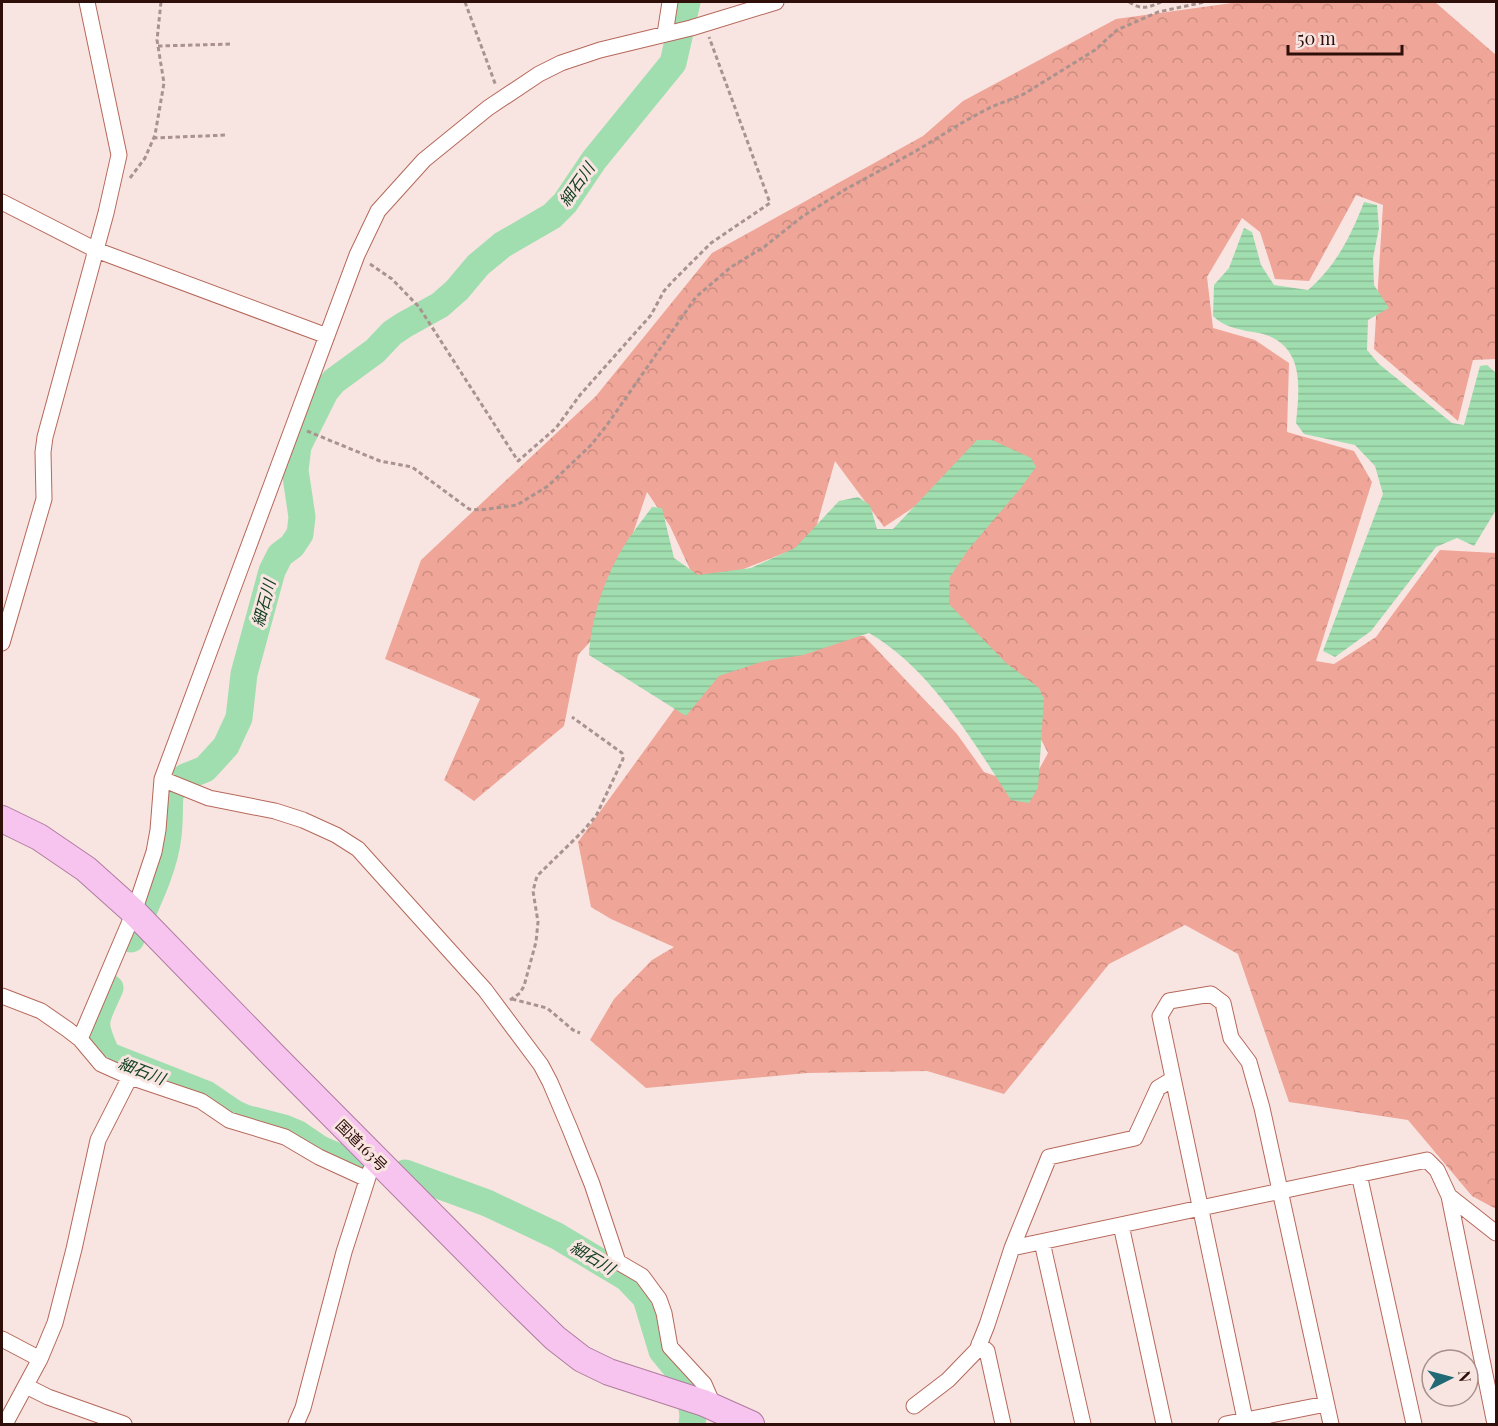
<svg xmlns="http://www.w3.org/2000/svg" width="1498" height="1426" viewBox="0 0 1498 1426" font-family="'Playfair Display','Noto Sans JP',serif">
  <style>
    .forest { fill: url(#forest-crowns) }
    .water { fill: url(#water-rules) }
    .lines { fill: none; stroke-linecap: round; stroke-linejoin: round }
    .river { stroke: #a1deaf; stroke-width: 27 }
    .minor-casing { stroke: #b6685a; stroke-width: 17 }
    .trunk-casing { stroke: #af7c9e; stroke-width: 28 }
    .path { stroke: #aa938f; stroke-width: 3; stroke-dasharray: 4.5 3; stroke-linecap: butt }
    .minor { stroke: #fff; stroke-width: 15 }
    .trunk { stroke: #f7c4f0; stroke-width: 26 }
    .labels { text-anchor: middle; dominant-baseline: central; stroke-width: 6; stroke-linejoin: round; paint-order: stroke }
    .street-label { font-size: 15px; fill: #2e0f0a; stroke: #f8e5e2 }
    .water-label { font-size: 16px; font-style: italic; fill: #134022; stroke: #f8e5e2 }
  </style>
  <defs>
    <pattern id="forest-crowns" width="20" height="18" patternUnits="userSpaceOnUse" patternTransform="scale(1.5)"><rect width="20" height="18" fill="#efa597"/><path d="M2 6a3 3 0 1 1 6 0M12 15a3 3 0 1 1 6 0" fill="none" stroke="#cd8d81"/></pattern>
    <pattern id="water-rules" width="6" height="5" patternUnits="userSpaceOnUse" patternTransform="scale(1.5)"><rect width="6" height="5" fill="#a1deaf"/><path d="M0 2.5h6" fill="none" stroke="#8bbd95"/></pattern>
  </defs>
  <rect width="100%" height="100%" fill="#f8e5e2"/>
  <path class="forest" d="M1233,2H1435L1496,55V359L1473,360L1458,421L1374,349L1383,205L1356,195L1309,281L1275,279L1260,232L1242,218L1207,277L1213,328L1255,340L1289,363L1287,432L1354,451L1372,482L1316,661L1334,664L1376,637L1440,550L1496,553V1209L1472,1196L1408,1120L1289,1102L1238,954L1185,925L1109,964L1004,1094L927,1071L807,1073L646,1088L590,1040L614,999L652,960L674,947L611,919L591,907L578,842L702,671L792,636H864L957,734L984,772L1007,780L1035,777L1048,753L1012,683L927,599L1006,446L884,527L835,461L812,542L741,570L694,578L670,526L647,492L630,542L609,621L578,655L564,726L474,801L444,780L480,699L385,659L421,560L596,396L712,253L923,136L963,101L1116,19L1232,3Z"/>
  <path class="water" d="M1364,202L1377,205L1379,228L1373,258L1374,285L1389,308L1368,320L1367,350L1379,364L1452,423L1464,425L1480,366L1487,365L1495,372L1496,378V510L1474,546L1457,538L1436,547L1371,631L1335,657L1323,651L1383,494L1375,466L1355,445L1304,434L1296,423C1299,391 1305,351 1269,336C1262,333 1253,332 1246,331C1232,327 1223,326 1213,316L1214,285L1229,268L1244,228L1252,232L1261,265L1274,285L1308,290C1336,266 1351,236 1364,202Z
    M977,440H992L1031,458L1036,467L1020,489L968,550L950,577L949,604L1006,663L1039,688L1044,699L1038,788L1029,803L1011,800C973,741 930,668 869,633L803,655L761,662L719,676L686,716L589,655C591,619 604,580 622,549C631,534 642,521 652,507L662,508L674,558L698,575L751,568L795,548L839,501L858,497L870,505L877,529H893Z"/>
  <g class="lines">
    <path class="river" d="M131,939C145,906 164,871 168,836C170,822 169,807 170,793L185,777L205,769L226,746L239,718L244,674L272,571L280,555L292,546L300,534L302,517L295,470L298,446L325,392L334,381L375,351L392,333L404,325L440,305L457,290L478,265L502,245L552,216L565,203L594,160L673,63L687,2
      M110,988C95,1022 91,1020 107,1055L206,1094L234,1113L245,1118L284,1128L298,1134L320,1149L357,1165
      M405,1173L487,1203L557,1236L627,1278L646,1298L662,1351L689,1384L693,1416L692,1424"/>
    <g class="minor-casing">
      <path id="minor" d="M665,34L670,2
        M2,202L96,250L327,336
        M2,643L44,499L43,452L45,437L106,213L119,155L87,2
        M162,779L209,798L275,811L303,820L336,835L358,849L485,990L541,1065L550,1082L570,1129L592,1184L618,1262L642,1276L659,1299L664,1313L670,1347L704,1384L714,1407
        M2,996L41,1011L67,1029L80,1039L101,1064L130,1077L201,1101L229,1120L285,1137L319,1157L367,1179
        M80,1039L134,912L154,852L158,830L162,779L357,255L378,211L424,160L488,108L539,74L561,63L600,50L691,28L776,2
        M1359,1174L1414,1424
        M1449,1196L1495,1424
        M1121,1225L1164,1424
        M1042,1242L1083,1424
        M1012,1248L1427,1160L1437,1170L1449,1196L1496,1233
        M2,1339L40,1359
        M979,1344L987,1351L1003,1424
        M26,1386L48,1397L124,1424
        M914,1406L948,1380L977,1350L987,1325L1012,1248L1049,1157L1135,1138L1158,1088L1173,1079
        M5,1424L40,1359L55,1323L74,1249L98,1140L130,1077
        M296,1424L303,1408L344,1252L370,1171
        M1226,1424L1326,1404
        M1246,1424L1160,1016L1169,1001L1211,994L1223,1003L1231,1038L1249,1062L1262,1108L1331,1424"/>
    </g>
    <g class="trunk-casing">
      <path id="trunk" d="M2,819L39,837L86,869L134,912L275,1057L512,1296L555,1338L582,1359L609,1372L704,1403L751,1424"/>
    </g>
    <path class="path" d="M465,2L496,86
      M1129,2C1142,10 1147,8 1161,2
      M158,46L233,44
      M153,138L228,135
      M130,178L145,158L155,135L164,83L157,40L161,2
      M370,264L392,279L419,307L518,461L556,428L580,395L651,315L664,291L672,282L711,243L770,203L709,37
      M307,431L380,461L412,467L469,509L480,510L517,505L548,486L591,445L607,425L696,297L731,267L764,247L803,216L846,189L916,151L965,121L991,107L1024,94L1095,50L1117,30L1158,12L1205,2
      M512,999L547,1008L573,1030L580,1033
      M510,1000L520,993L524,986L536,942L538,922L533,891L537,876L582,832L596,816L623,759L622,753L572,717"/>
    <use href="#minor" class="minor"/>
    <use href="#trunk" class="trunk"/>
  </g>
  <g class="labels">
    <g class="street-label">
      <text transform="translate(362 1145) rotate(45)">国道163号</text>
    </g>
    <g class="water-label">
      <text transform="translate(576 184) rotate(-55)">細石川</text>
      <text transform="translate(263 603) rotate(-75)">細石川</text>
      <text transform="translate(142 1070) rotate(21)">細石川</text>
      <text transform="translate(593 1257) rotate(31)">細石川</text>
    </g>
  </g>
  <rect width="1498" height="1426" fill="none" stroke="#2e0f0a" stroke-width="6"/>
  <g transform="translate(1450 1378) rotate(84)"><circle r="28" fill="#f8e5e2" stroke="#a78f8c" stroke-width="1.5"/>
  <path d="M0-4.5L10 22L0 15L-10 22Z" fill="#206975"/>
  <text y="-9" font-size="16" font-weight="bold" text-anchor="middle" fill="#2e0f0a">N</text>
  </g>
  <path d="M1288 45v9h114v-9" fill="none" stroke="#2e0f0a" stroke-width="3"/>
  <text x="1297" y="45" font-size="18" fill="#2e0f0a" stroke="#f8e5e2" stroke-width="4.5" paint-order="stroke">50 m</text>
</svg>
